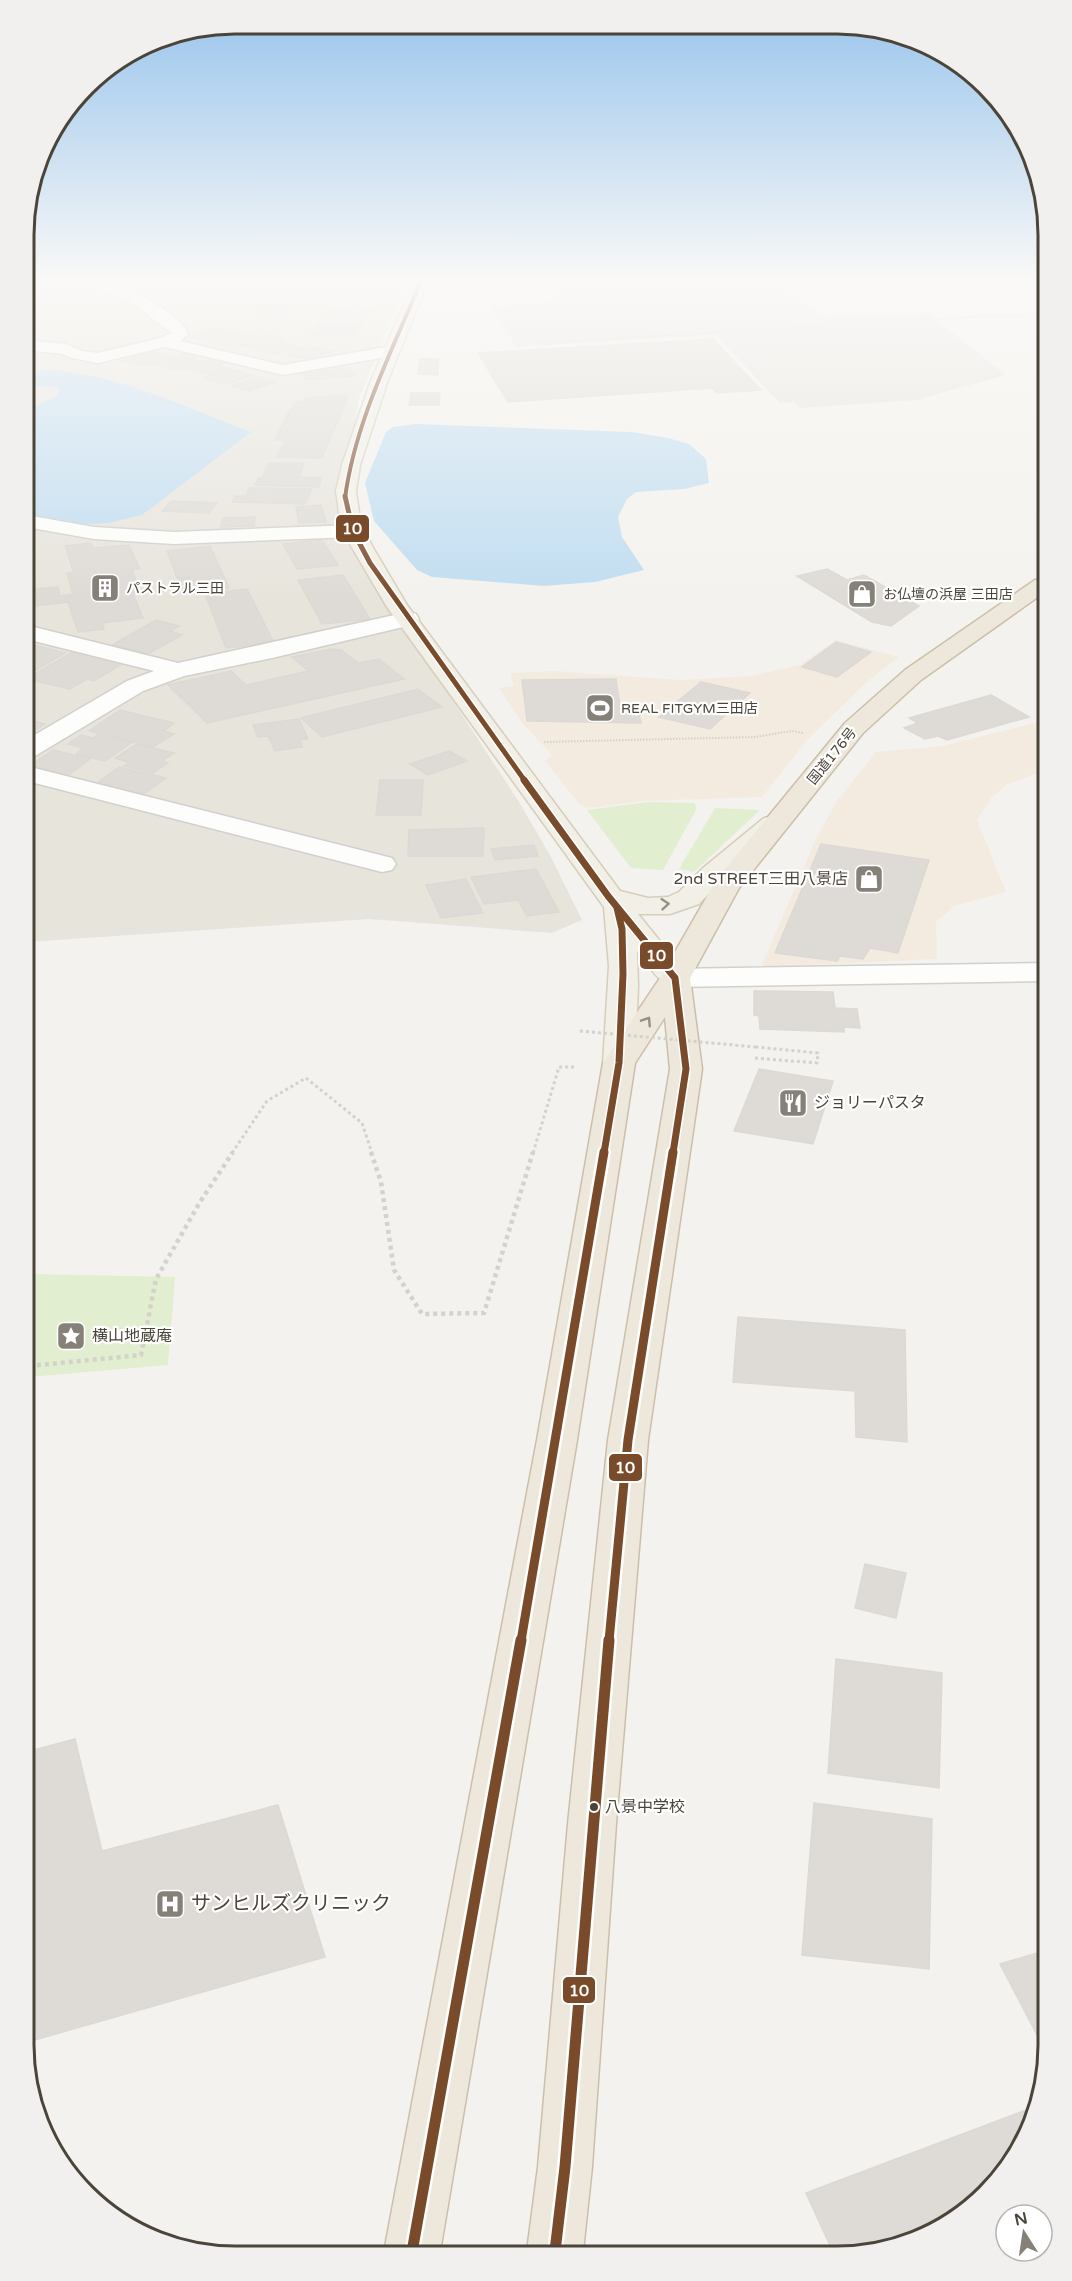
<svg xmlns="http://www.w3.org/2000/svg" width="1072" height="2281" viewBox="0 0 1072 2281" font-family="'Varela Round','Noto Sans JP',sans-serif">
  <style>
    .residential { fill: #e7e4dc }
    .commercial { fill: #f3ebdf }
    .green { fill: #e1eecf }
    .parking { fill: #e6e3df }
    .water { fill: #c0ddf1 }
    .building { fill: #dedbd6; stroke: #dcd9d4; stroke-width: 1.5 }
    .lines { fill: none; stroke-linecap: round; stroke-linejoin: round }
    .street-casing { stroke: #d2d0cb; stroke-width: 3 }
    .primary-casing { stroke: #d6cebb; stroke-width: 3 }
    .highway-casing { stroke: #ccbfa9; stroke-width: 3 }
    .path-far2 { stroke: #d3d2cc; stroke-width: 2; stroke-dasharray: 1.5 1.5; stroke-linecap: butt }
    .path-far1 { stroke: #d3d2cc; stroke-width: 3; stroke-dasharray: 3 3; stroke-linecap: butt }
    .path { stroke: #d3d2cc; stroke-width: 4.5; stroke-dasharray: 4 4; stroke-linecap: butt }
    .street { fill: #fdfdfc; fill-rule: evenodd }
    .primary { fill: #f2efe6; fill-rule: evenodd }
    .highway { fill: #ede8db; fill-rule: evenodd }
    .path-bridge { stroke: #d3d2cc; stroke-width: 3; stroke-dasharray: 3 3; stroke-linecap: butt }
    .bus-1-far4-casing { stroke: #fff; stroke-width: 6 }
    .bus-1-far3-casing { stroke: #fff; stroke-width: 8 }
    .bus-1-far2-casing { stroke: #fff; stroke-width: 10 }
    .bus-1-far1-casing { stroke: #fff; stroke-width: 14 }
    .bus-1-casing { stroke: #fff; stroke-width: 16 }
    .bus-1-far4 { stroke: #7a4b2a; stroke-width: 4 }
    .bus-1-far3 { stroke: #7a4b2a; stroke-width: 5 }
    .bus-1-far2 { stroke: #7a4b2a; stroke-width: 7 }
    .bus-1-far1 { stroke: #7a4b2a; stroke-width: 9 }
    .bus-1 { stroke: #7a4b2a; stroke-width: 11 }
    .oneway { stroke: #969187 }
    .oneway2 { stroke: #948e82 }
    .bus-dot { fill: #4b4439; stroke: #fff; stroke-width: 2 }
    .labels { text-anchor: middle; dominant-baseline: central; stroke-width: 4.5; stroke-linejoin: round; paint-order: stroke }
    .far-poi-label { font-size: 14px; fill: #4b4439; stroke: #fff; text-anchor: start }
    .far-street-label { font-size: 14px; fill: #4b4439; stroke: #fff }
    .poi-label { font-size: 16px; fill: #4b4439; stroke: #fff; text-anchor: start }
    .near-bus-label { font-size: 16px; fill: #4b4439; stroke: #fff; text-anchor: start }
    .near-poi-label { font-size: 20px; fill: #4b4439; stroke: #fff; text-anchor: start }
    .rim { fill: none; stroke: #4b4439; stroke-width: 3 }
    .line-badge { stroke: #fff; stroke-width: 2 }
    .badge-label { font-size: 16px; text-anchor: middle; font-weight: bold; fill: #fff }
  </style>
  <rect width="100%" height="100%" fill="#f4f2ee"/>
  <path class="residential" d="M49,281H407L359,399L339,526L519,802L550,855L582,920L552,933L369,919L27,942L25,286Z"/>
  <path class="commercial" d="M836,640L899,657L869,680L808,739L762,797L644,801L588,808L580,805L545,761L552,755L523,724L499,688L514,686L510,673L555,671L681,680L751,676L800,665Z
    M1043,721V771L1006,785L992,797L977,820L1006,892L954,906L936,922L937,959L761,967L815,841L836,802L876,752L942,746Z"/>
  <path class="green" d="M648,802L694,803L697,808L663,870L631,868L587,810Z
    M715,808L760,810L694,872L679,869Z
    M28,1274L175,1277L168,1365L29,1377Z"/>
  <path class="parking" d="M551,281H779L820,317L926,312L1006,375L916,400L800,408L794,402L780,403L716,335L516,347L491,307L557,301L546,284Z"/>
  <path class="water" d="M47,370C117,373 186,408 251,432L142,515L108,523L74,525L31,517L26,515L25,411L57,396L60,388L30,385L25,383V377Z
    M416,424L632,432L668,438L689,444L706,459L709,483L684,489L636,492L627,499L618,517L622,537L644,570L595,582L544,586L432,577L417,570L374,521L365,483L386,432L393,427Z"/>
  <path class="building" d="M791,281H896L798,287Z
    M286,303L290,313L259,314L256,304Z
    M358,305L375,311L344,318L321,313Z
    M320,322L362,323L355,336L312,335Z
    M216,327L235,332L207,341L188,336Z
    M238,332L258,337L230,346L210,342Z
    M268,335L288,340L260,349L240,345Z
    M713,339L761,390L717,393L712,388L508,402L478,353Z
    M283,343L304,348L290,353L283,351L274,354L259,351Z
    M314,347L334,351L311,359L287,356Z
    M153,352L172,357L143,366L124,361Z
    M186,354L198,357L190,359L201,362L178,370L155,364Z
    M213,358L228,362L218,365L229,368L210,375L184,368Z
    M420,359H439L438,375L418,374Z
    M348,368L354,376L306,380L301,374Z
    M231,369L253,375L226,384L204,378Z
    M257,377L275,382L249,391L231,386Z
    M411,393H440L439,405H409Z
    M346,395L347,400L322,458L277,457L285,440H275L289,412L296,402L306,401V398Z
    M269,463H304L299,477L321,478L319,487L255,485L259,478H262Z
    M249,488L312,489L305,504L232,502L235,496H246Z
    M171,501L217,503L209,513L162,511Z
    M321,505L326,522L299,523L296,507Z
    M255,517L254,526L221,527L223,518Z
    M322,540L338,565L297,569L283,544Z
    M90,543L93,548L129,545L140,569H132L140,593L133,594L143,618L102,623L104,629L78,632L68,602L26,607V590L58,587L60,596L73,594L67,573H74L65,546Z
    M210,546L229,588L183,593L167,551Z
    M827,569L847,580L864,575L919,606L891,626L872,622L797,576Z
    M343,575L370,619L322,624L298,580Z
    M247,589L274,643L226,648L205,594Z
    M156,620L179,626L170,631L182,635L148,654L112,645Z
    M836,642L871,652L837,677L802,667Z
    M26,643L65,653L26,676Z
    M331,649L341,650L358,663L379,659L404,679L207,723L168,685L231,671L246,685L308,671L292,657Z
    M71,653L120,665L94,681L87,679L70,689L26,679Z
    M616,679L620,706L637,705L641,723L527,721L522,680Z
    M701,682L750,693L710,729L659,717Z
    M418,689L442,707L322,737L301,718Z
    M991,695L1029,717L947,740L938,736L925,739L904,728L918,723L909,718Z
    M120,710L174,723L164,731L174,734L153,747L89,731Z
    M26,719L45,724L26,736Z
    M299,719L308,739L300,740L302,747L275,751L268,736L258,737L253,725Z
    M81,735L93,738L98,735L131,743L105,761L76,754L83,748L68,744Z
    M137,744L174,753L162,761L168,763L153,773L124,766L130,763L115,758Z
    M53,750L90,759L66,777L28,767Z
    M449,751L467,761L428,775L410,764Z
    M119,767L166,778L142,795L96,784Z
    M380,780H423L421,815H376Z
    M484,828L483,856H408L409,830Z
    M821,844L929,860L898,953L870,948L863,959L840,956L837,961L775,953Z
    M534,845L538,856L495,860L491,849Z
    M536,869L559,912L527,916L518,900L484,904L471,877Z
    M466,879L483,913L441,918L426,885Z
    M754,991L833,992L835,1008L857,1009L860,1028L844,1027V1032L760,1029L759,1016L754,1015Z
    M759,1069L833,1081L813,1144L734,1131Z
    M738,1317L905,1330L907,1442L856,1437L855,1391L733,1382Z
    M865,1564L906,1573L896,1618L855,1608Z
    M836,1659L942,1673L939,1788L828,1773Z
    M75,1739L102,1851L278,1805L325,1957L31,2041L30,1751Z
    M814,1803L932,1819L929,1969L802,1955Z
    M1047,1950L1048,2056L1000,1964Z
    M1037,2106L1032,2126L1004,2175L954,2221L892,2250H832L806,2193Z"/>
  <g class="lines">
    <g class="street-casing">
      <path id="street" d="M85,281C92,280 101,279 108,282C127,287 184,315 188,335L180,341L283,365L392,346L400,351L392,356L283,375L165,347L98,363L72,358L62,354L25,350V340L65,344L82,351L98,353L160,338L172,333L133,304L87,284Z
        M26,515L94,527L174,532L353,525L360,527L363,531L360,535L353,537L174,544L94,539L26,527Z
        M408,612L416,614L419,619L416,624L272,658L184,676L143,691L35,756L26,758V740L127,681L154,671L26,639V625L178,663Z
        M26,766L392,858L396,864L392,870L382,872L27,781Z
        M1044,963V981L675,987L665,984L660,978L665,972L675,969Z"/>
    </g>
    <g class="primary-casing">
      <path id="primary" d="M414,281H428L387,383L360,465L356,491L360,520L372,546L407,605L620,891L648,898L668,897L679,892L703,868L764,818L773,816L782,818L786,824L723,879L699,904L670,914H638L690,978L685,984C660,991 652,968 637,951L638,986L635,1063L630,1070L619,1072L608,1070L603,1063L609,966L604,907L387,607L351,546L340,520L336,491L342,465L370,383Z"/>
    </g>
    <g class="highway-casing">
      <path id="highway" d="M1042,578V594L921,680L863,733L739,888L690,978L702,1069L648,1440L616,1824L592,2167L583,2251H527L538,2167L568,1824L608,1440L670,1069L665,1017L635,1063L577,1440L440,2252H384L537,1440L603,1063L660,978L717,879L845,723L905,670L1035,580Z"/>
    </g>
    <path class="path-far2" d="M25,291L60,281
      M535,343L989,316L1041,317
      M544,742L755,737L792,731L803,733"/>
    <path class="path-far1" d="M755,1058L817,1063L818,1053L756,1047
      M232,1153L267,1101L306,1078L362,1123L372,1153
      M533,1153L559,1067H574"/>
    <path class="path" d="M371,1152L381,1182L394,1270L422,1314L484,1313L533,1152
      M29,1366L141,1355L156,1279L200,1202L233,1152"/>
    <use href="#street" class="street"/>
    <use href="#primary" class="primary"/>
    <use href="#highway" class="highway"/>
    <path class="path-bridge" d="M580,1031L756,1047"/>
    <g class="bus-1-far4-casing">
      <path id="bus-1-far4" d="M345,498C355,422 392,351 421,281"/>
    </g>
    <g class="bus-1-far3-casing">
      <path id="bus-1-far3" d="M345,496L353,531L370,563L525,781"/>
    </g>
    <g class="bus-1-far2-casing">
      <path id="bus-1-far2" d="M524,780L608,896L675,978L686,1069L673,1153
        M604,1153L619,1063L623,974L622,929L617,908"/>
    </g>
    <g class="bus-1-far1-casing">
      <path id="bus-1-far1" d="M521,1641L604,1152
        M609,1641L628,1440L673,1152"/>
    </g>
    <g class="bus-1-casing">
      <path id="bus-1" d="M555,2251L565,2167L609,1640
        M412,2252L521,1640"/>
    </g>
    <use href="#bus-1-far4" class="bus-1-far4"/>
    <use href="#bus-1-far3" class="bus-1-far3"/>
    <use href="#bus-1-far2" class="bus-1-far2"/>
    <use href="#bus-1-far1" class="bus-1-far1"/>
    <use href="#bus-1" class="bus-1"/>
  </g>
  <defs><path id="oneway-chevron" d="M-2-3.5L2.5 0L-2 3.5" fill="none" stroke-width="1.6" stroke-linecap="round" stroke-linejoin="round" transform="scale(1.5)"/></defs>
  <use class="oneway" href="#oneway-chevron" transform="translate(665 904) rotate(-5)"/>
  <use class="oneway2" href="#oneway-chevron" transform="translate(647 1021) rotate(-57)"/>
  <linearGradient id="sky" x2="0" y2="1"><stop stop-color="#98c4ec"/><stop offset="0.47" stop-color="#faf9f7"/><stop offset="1" stop-color="#faf9f7" stop-opacity="0"/></linearGradient>
  <rect width="1072" height="600" fill="url(#sky)"/>
  <defs>
    <g id="building-square" transform="scale(1.5)"><rect x="-9" y="-9" width="18" height="18" rx="4" fill="#868178" stroke="#fff"/><path d="M-4-6H4V6H1V3H-1V6H-4ZM-2.5-4.3h1.7v1.8h-1.7ZM.8-4.3h1.7v1.8H.8ZM-2.5-1h1.7V.8h-1.7ZM.8-1h1.7V.8H.8Z" fill="#fff"/></g>
    <g id="shop-square" transform="scale(1.5)"><rect x="-9" y="-9" width="18" height="18" rx="4" fill="#868178" stroke="#fff"/><path d="M-5-2.5h2.3a2.7 3.5 0 0 1 5.4 0H5L5.5 6h-11ZM-1.5-2.5h3a1.5 2.3 0 0 0-3 0Z" fill="#fff"/></g>
    <g id="stadium-square" transform="scale(1.5)"><rect x="-9" y="-9" width="18" height="18" rx="4" fill="#868178" stroke="#fff"/><path d="M0-5a6.5 5 0 1 0 0 10a6.5 5 0 1 0 0-10ZM-3.5-1.8h7v3.6h-7Z" fill="#fff"/></g>
    <g id="restaurant-square" transform="scale(1.5)"><rect x="-9" y="-9" width="18" height="18" rx="4" fill="#868178" stroke="#fff"/><path d="M-5-6h1v4h1v-4h1v4h1v-4h1v5L-1.5 .5V6h-2V.5L-5-1ZM5-6V6H3V1.5H1.5Q1.5-4 5-6Z" fill="#fff"/></g>
    <g id="sight-square" transform="scale(1.5)"><rect x="-9" y="-9" width="18" height="18" rx="4" fill="#868178" stroke="#fff"/><path d="M0-6L1.8-2.2L6-1.7L2.9 1.2L3.7 5.4L0 3.3L-3.7 5.4L-2.9 1.2L-6-1.7L-1.8-2.2Z" fill="#fff"/></g>
    <g id="hospital-square" transform="scale(1.5)"><rect x="-9" y="-9" width="18" height="18" rx="4" fill="#868178" stroke="#fff"/><path d="M-5-5h3v3.5h4V-5h3V5h-3V1.5h-4V5h-3Z" fill="#fff"/></g>
  </defs>
  <g fill-rule="evenodd">
    <use href="#building-square" x="105" y="588"/>
    <use href="#shop-square" x="862" y="594"/>
    <use href="#stadium-square" x="600" y="708"/>
    <use href="#shop-square" x="869" y="879"/>
    <use href="#restaurant-square" x="793" y="1103"/>
    <use href="#sight-square" x="71" y="1336"/>
    <use href="#hospital-square" x="170" y="1904"/>
  </g>
  <circle class="bus-dot" cx="594" cy="1807" r="5"/>
  <g class="labels">
    <g class="far-poi-label">
      <text x="126" y="588">パストラル三田</text>
      <text x="883" y="594">お仏壇の浜屋 三田店</text>
      <text x="621" y="708">REAL FITGYM三田店</text>
    </g>
    <g class="far-street-label">
      <text transform="translate(832 756) rotate(-51)">国道176号</text>
    </g>
    <g class="poi-label">
      <text x="848" y="879" text-anchor="end">2nd STREET三田八景店</text>
      <text x="814" y="1103">ジョリーパスタ</text>
      <text x="92" y="1336">横山地蔵庵</text>
    </g>
    <g class="near-bus-label">
      <text x="605" y="1807">八景中学校</text>
    </g>
    <g class="near-poi-label">
      <text x="191" y="1904">サンヒルズクリニック</text>
    </g>
  </g>
  <path d="M0 0H1072V2281H0ZM235 34H837A201 201 0 0 1 1038 235V2045A201 201 0 0 1 837 2246H235A201 201 0 0 1 34 2045V235A201 201 0 0 1 235 34Z" fill="#f1f0ef" fill-rule="evenodd"/>
  <path class="rim" d="M235 34H837A201 201 0 0 1 1038 235V2045A201 201 0 0 1 837 2246H235A201 201 0 0 1 34 2045V235A201 201 0 0 1 235 34Z"/>
  <g class="line-badge">
    <rect x="335" y="514" width="35" height="29" rx="6" fill="#7a4b2a"/>
    <rect x="639" y="941" width="35" height="29" rx="6" fill="#7a4b2a"/>
    <rect x="608" y="1453" width="35" height="29" rx="6" fill="#7a4b2a"/>
    <rect x="562" y="1976" width="34" height="28" rx="6" fill="#7a4b2a"/>
  </g>
  <g class="badge-label">
    <text x="352" y="534">10</text>
    <text x="656" y="961">10</text>
    <text x="625" y="1473">10</text>
    <text x="579" y="1996">10</text>
  </g>
  <g transform="translate(1024 2233) rotate(348)"><circle r="28" fill="#ffffff" stroke="#b7b4b0" stroke-width="1.5"/>
  <path d="M0-4.5L10 22L0 15L-10 22Z" fill="#868178"/>
  <text y="-9" font-size="16" font-weight="bold" text-anchor="middle" fill="#4b4439">N</text>
  </g>
</svg>
